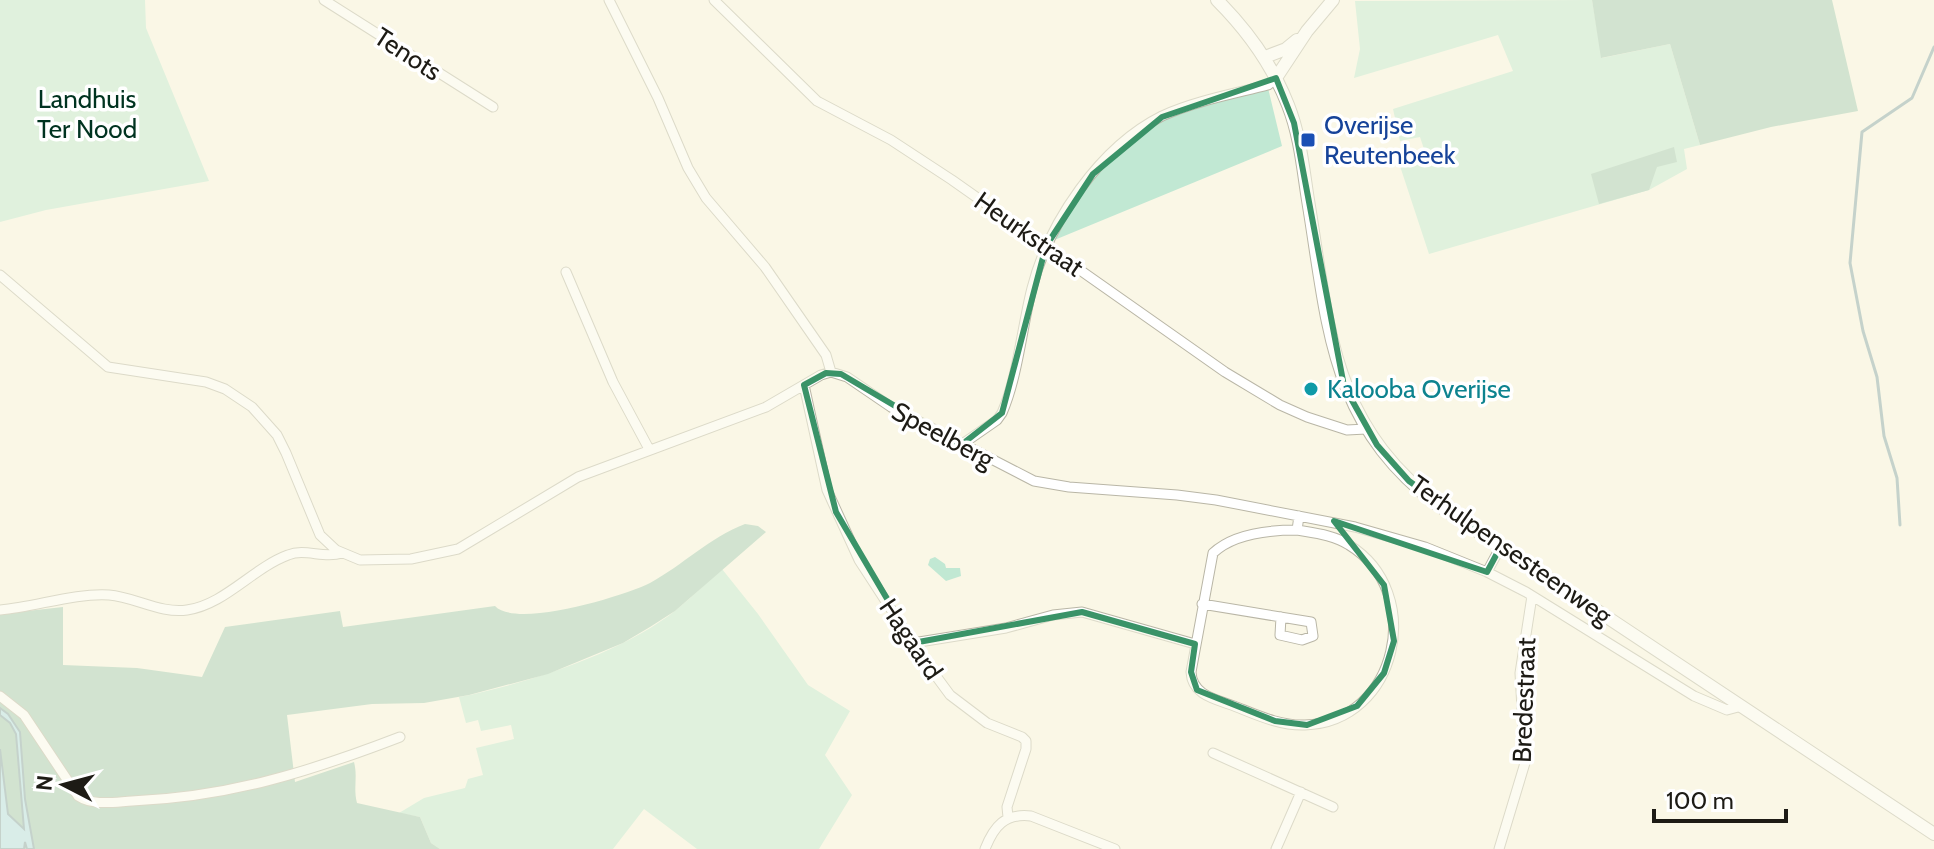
<svg xmlns="http://www.w3.org/2000/svg" width="1934" height="849" viewBox="0 0 1934 849" font-family="Cabin,sans-serif">
  <style>
    .green { fill: #c1e8d3 }
    .forest { fill: #a3cab5 }
    .water { fill: #b2e0ec; stroke: #85a5ac; stroke-width: 2 }
    .lines { fill: none; stroke-linecap: round; stroke-linejoin: round }
    .stream { stroke: #85a5ac; stroke-width: 3 }
    .street-casing { stroke: #b9b6a6; stroke-width: 11 }
    .secondary-casing { stroke: #b9b6a6; stroke-width: 14 }
    .street { stroke: #fff; stroke-width: 9 }
    .secondary { stroke: #fff; stroke-width: 12 }
    .marked { fill: none; stroke: #3a9368; stroke-width: 6; stroke-linejoin: round }
    .transit-dot { fill: #1a4fb4; stroke: #fff; stroke-width: 3 }
    .culture-dot { fill: #0f9aa8; stroke: #fff; stroke-width: 3 }
    .labels { text-anchor: middle; dominant-baseline: central; stroke-width: 7; stroke-linejoin: round; paint-order: stroke }
    .street-label { font-size: 26px; fill: #1d1b15; stroke: #fff }
    .park-label { font-size: 26px; fill: #003320; stroke: #fff }
    .transit-label { font-size: 26px; fill: #164399; stroke: #fff; text-anchor: start }
    .culture-label { font-size: 26px; fill: #0d838f; stroke: #fff; text-anchor: start }
  </style>
  <rect width="100%" height="100%" fill="#faf7e6"/>
  <path class="green" d="M0,0H145L146,28L209,181L46,210L0,222Z
    M1592,0L1602,58L1670,44L1700,145L1684,149L1687,169L1649,190L1429,254L1399,163L1425,152L1420,137L1400,141L1393,109L1513,71L1498,35L1354,78L1360,49L1355,1Z
    M1268,88L1282,146L1052,241L1054,234C1091,180 1121,135 1185,110C1211,100 1241,95 1268,88Z
    M935,557L945,564L946,568H960L961,576L946,581L928,565L930,559Z
    M722,569L758,614L808,685L850,711L825,755L852,795L819,849H697L644,809L613,849H440L431,843L420,817L399,813L424,798L465,788L468,779L483,775L476,748L514,739L511,725L481,731L478,720L466,723L459,697C525,684 623,653 676,610C692,597 707,582 722,569Z"/>
  <path class="forest" d="M1592,0H1832L1858,111L1771,127L1700,145L1670,44L1601,58Z
    M1674,147L1677,162L1657,167L1649,190L1599,204L1591,174Z
    M745,524L758,526L766,532L675,611L650,627L623,643L548,674L469,695L424,703L372,704L287,715L295,782L354,762C358,777 353,788 357,803L420,817L431,843L440,849H24V832L8,814L0,749V614L63,607V665L137,668L202,677L225,627L340,611L343,627L495,606C516,629 624,596 650,583C683,565 709,538 745,524Z"/>
  <path class="water" d="M0,708L8,714L20,732L25,799L34,849H27L25,842L24,849H0V749L8,814L24,829L16,734L10,723L0,715Z"/>
  <g class="lines">
    <path class="stream" d="M1900,525L1897,478L1884,436L1877,377L1863,331L1850,263L1862,132L1912,98L1934,47"/>
    <g class="street-casing">
      <path id="street" d="M324,0L493,107
        M609,0L658,98L688,168L706,198L765,267L826,355L831,372
        M714,0L817,101L891,140L952,180L1225,372L1280,405L1307,417L1347,430L1366,429
        M566,272L613,382L649,449
        M0,275L108,367L206,382L225,389L252,407L277,435L286,453L320,535L336,550L360,560L411,559L458,549L578,477L766,407L821,375L831,372
        M831,372L847,377L891,407L1034,481L1069,487L1177,495L1216,500L1355,527L1425,547L1487,572L1526,592L1694,696L1727,710L1742,706
        M804,385L827,490L859,560L922,657L950,695L987,723L1022,737L1026,741V749L1007,807L1008,817
        M961,445L997,420L1002,413C1018,376 1022,327 1032,288C1049,222 1100,147 1162,116C1195,101 1233,94 1268,85L1276,78
        M1297,530C1314,533 1334,535 1349,545C1426,592 1398,722 1305,725C1280,726 1257,715 1234,706C1215,699 1192,695 1191,672L1213,553C1233,534 1270,530 1297,530L1299,516
        M1487,572L1501,546
        M1202,604L1311,622L1313,636L1302,640L1280,635L1281,617
        M0,610C36,607 73,593 109,595C135,597 161,614 187,610C224,605 253,568 288,555C305,548 324,559 342,553
        M913,643L1006,628L1053,615L1082,612L1195,644
        M0,696L24,715L78,796C93,806 114,802 132,801C229,797 309,772 400,737
        M1213,753L1333,807
        M985,849C994,826 1005,813 1031,816L1115,849
        M1276,849L1301,792
        M1499,849L1525,763L1520,673L1532,596"/>
    </g>
    <g class="secondary-casing">
      <path id="secondary" d="M1217,0C1248,31 1272,64 1288,105C1300,135 1303,168 1308,200C1329,326 1329,424 1441,507L1934,834
        M1265,57L1286,49L1297,40
        M1276,78L1307,31L1333,0"/>
    </g>
    <use href="#street" class="street"/>
    <use href="#secondary" class="secondary"/>
  </g>
  <path d="M0 0H1934V849H0ZM1276,78L1294,123L1344,386L1377,445L1409,481L1501,546L1487,572L1334,521L1384,585L1394,641L1384,673L1357,706L1307,725L1275,721L1197,690L1191,672L1195,644L1082,612L913,643L836,512L804,385L826,373L841,374L961,445L1002,413L1046,246L1093,174L1162,117Z" fill="#faf7e6" fill-opacity=".55" fill-rule="evenodd"/>
  <path class="marked" d="M1276,78L1294,123L1344,386L1377,445L1409,481L1501,546L1487,572L1334,521L1384,585L1394,641L1384,673L1357,706L1307,725L1275,721L1197,690L1191,672L1195,644L1082,612L913,643L836,512L804,385L826,373L841,374L961,445L1002,413L1046,246L1093,174L1162,117Z"/>
  <rect class="transit-dot" x="1300" y="132" width="16" height="16" rx="4"/>
  <circle class="culture-dot" cx="1311" cy="389" r="8"/>
  <g class="labels">
    <g class="street-label">
      <text transform="translate(408 54) rotate(33)">Tenots</text>
      <text transform="translate(1029 234) rotate(35)">Heurkstraat</text>
      <text transform="translate(943 435) rotate(28)">Speelberg</text>
      <text transform="translate(1511 550) rotate(35)">Terhulpensesteenweg</text>
      <text transform="translate(911 639) rotate(56)">Hagaard</text>
      <text transform="translate(1524 700) rotate(-88)">Bredestraat</text>
    </g>
    <g class="park-label">
      <text x="87" y="99">Landhuis<tspan x="87" dy="30">Ter Nood</tspan></text>
    </g>
    <g class="transit-label">
      <text x="1324" y="125">Overijse<tspan x="1324" dy="30">Reutenbeek</tspan></text>
    </g>
    <g class="culture-label">
      <text x="1327" y="389">Kalooba Overijse</text>
    </g>
  </g>
  <g transform="translate(64 785) rotate(276)" stroke="#ffffff" stroke-width="6" paint-order="stroke">
  <path d="M0-6L14 30L0 20L-14 30Z" fill="#1d1b15"/>
  <text y="-12" font-size="22" font-weight="bold" text-anchor="middle" fill="#1d1b15">N</text>
  </g>
  <path d="M1654 809v12h132v-12" fill="none" stroke="#1d1b15" stroke-width="4"/>
  <text x="1666" y="809" font-size="24" fill="#1d1b15" stroke="#ffffff" stroke-width="6" paint-order="stroke">100 m</text>
</svg>
